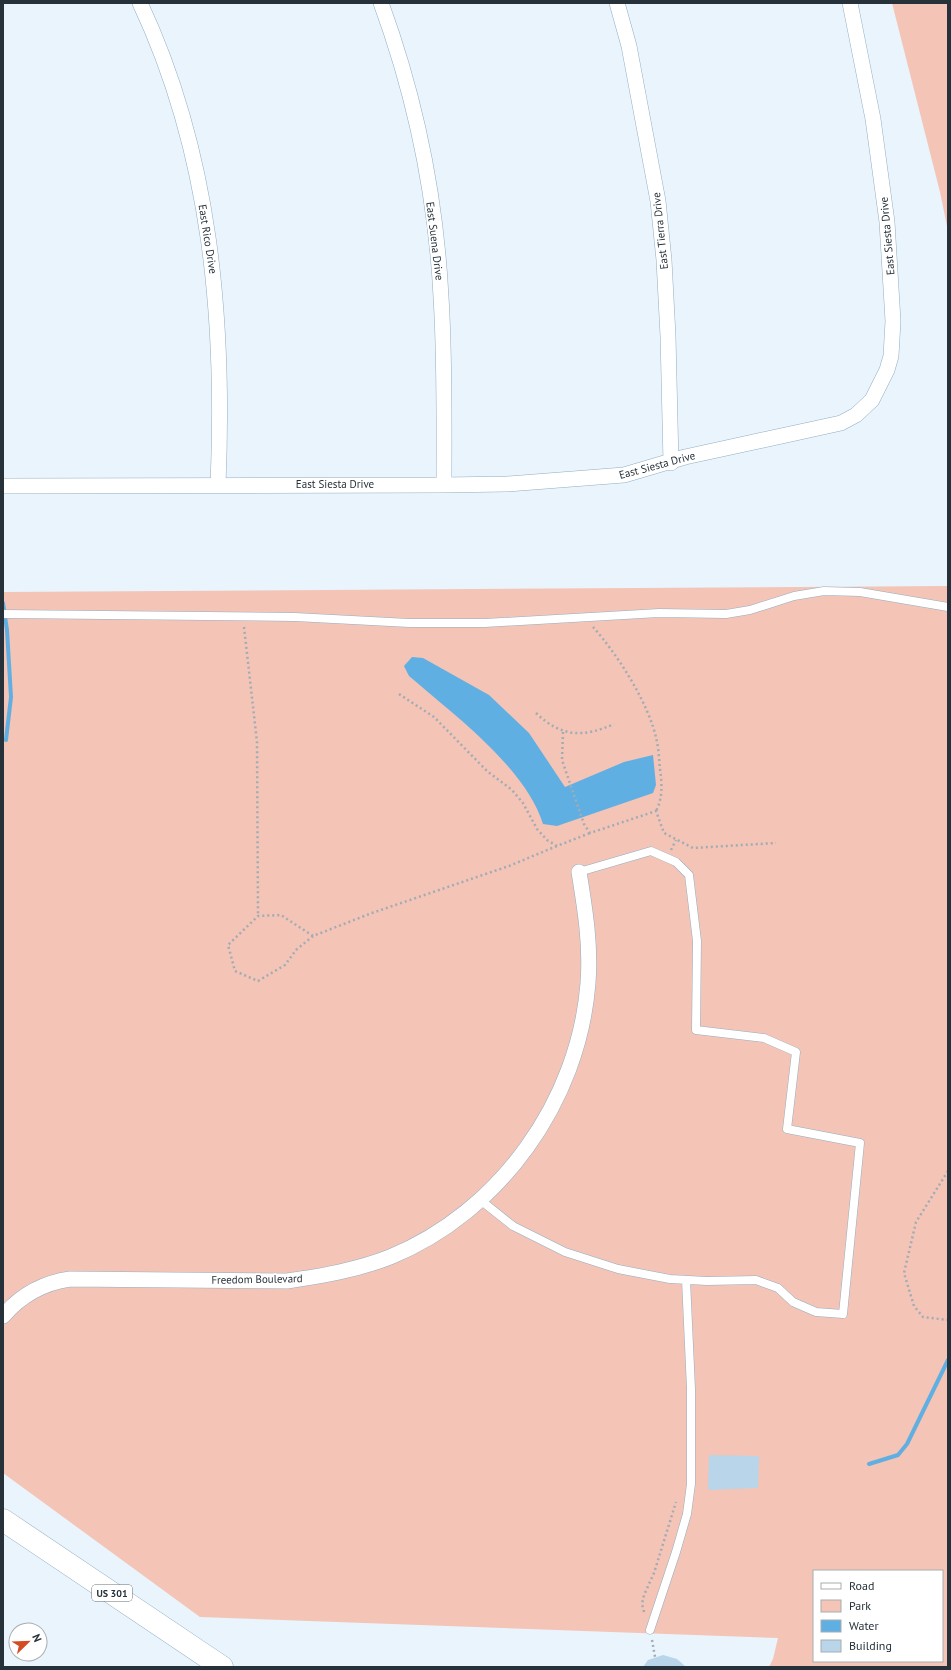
<svg xmlns="http://www.w3.org/2000/svg" width="951" height="1670" viewBox="0 0 951 1670" font-family="'PT Sans',sans-serif">
  <style>
    .green { fill: #f4c4b6; fill-rule: evenodd }
    .water { fill: #60afe3 }
    .lines { fill: none; stroke-linecap: round; stroke-linejoin: round }
    .stream { stroke: #60afe3; stroke-width: 4 }
    .building { fill: #b9d5e9 }
    .service-casing { stroke: #93aec1; stroke-width: 9 }
    .minor-casing { stroke: #93aec1; stroke-width: 16 }
    .trunk-casing { stroke: #93aec1; stroke-width: 23 }
    .path { stroke: #a1acb4; stroke-width: 2.5; stroke-dasharray: 2 3; stroke-linecap: butt }
    .service { stroke: #fff; stroke-width: 8 }
    .minor { stroke: #fff; stroke-width: 15 }
    .trunk { stroke: #fff; stroke-width: 22 }
    .labels { text-anchor: middle; dominant-baseline: central; stroke-width: 3.5; stroke-linejoin: round; paint-order: stroke }
    .shield { fill: #fff; stroke: #676f74; stroke-width: 1 }
    .shield-label { font-size: 10px; font-weight: bold; fill: #263139 }
    .street-label { font-size: 11px; fill: #263139; stroke: #fff }
  </style>
  <rect width="100%" height="100%" fill="#e9f4fc"/>
  <path class="green" d="M892,3H948V231L940,192Z
    M948,586V1667H769L773,1659L778,1638L200,1617L3,1473V592ZM814,1571H942V1661H814Z"/>
  <path class="water" d="M412,657L423,658L489,695L529,733L565,787L624,762L653,755L656,785L653,793L557,826L543,824C525,767 453,714 409,676L404,666Z"/>
  <g class="lines">
    <path class="stream" d="M3,603L7,630L11,697L6,740
      M869,1464L898,1455L907,1444L948,1360"/>
  </g>
  <path class="building" d="M709,1455L759,1456L758,1488L708,1490Z
    M663,1655L677,1659L686,1667H643L648,1660Z"/>
  <g class="lines">
    <g class="service-casing">
      <path id="service" d="M3,614L295,617L409,623H485L659,613L726,614L750,610L794,596L824,591L860,592L948,607
        M479,1199L513,1226L565,1252L618,1269L670,1279L707,1281L756,1280L778,1288L793,1302L816,1312L843,1314L860,1143L787,1129L796,1052L764,1038L696,1030L697,941L689,875L676,862L651,851L579,872
        M650,1630L676,1552L687,1514L691,1484V1389L686,1280"/>
    </g>
    <g class="minor-casing">
      <path id="minor" d="M140,3C211,154 225,320 218,485
        M381,3C415,96 436,198 441,297C445,359 444,422 444,485
        M617,3L629,46L658,201L664,260L668,336L671,463
        M3,486L444,485L507,484L624,475L685,457L841,423L856,415L872,400L887,370L891,356L893,321L887,222L873,119L850,3
        M3,1316C21,1295 42,1283 70,1279L287,1281C322,1276 357,1270 390,1257C500,1212 579,1101 588,983C591,945 585,909 579,872"/>
    </g>
    <g class="trunk-casing">
      <path id="trunk" d="M3,1520L222,1667"/>
    </g>
    <path class="path" d="M244,627L257,742L258,916
      M593,627C618,655 650,705 657,742C659,751 659,760 660,769C662,784 663,798 656,811
      M399,694L434,717L487,771L512,790L523,803L537,829L547,840L557,846L590,833
      M536,713C561,737 583,738 614,724
      M563,732L562,760L584,824L590,833L656,811L664,833L693,848L776,843
      M671,850L676,840
      M313,936L281,915L258,916L228,945L235,971L258,981L285,965L296,950L313,936L372,913L509,866L557,846
      M948,1171L916,1222L904,1273L914,1306L923,1317L948,1320
      M644,1612L642,1604L644,1595L654,1573L676,1502
      M652,1640L655,1657"/>
    <use href="#service" class="service"/>
    <use href="#minor" class="minor"/>
    <use href="#trunk" class="trunk"/>
  </g>
  <g class="labels">
    <rect class="shield" x="92" y="1585" width="40" height="16" rx="3"/>
    <g class="shield-label">
      <text x="112" y="1593">US 301</text>
    </g>
    <g class="street-label">
      <text transform="translate(660 231) rotate(-96)">East Tierra Drive</text>
      <text transform="translate(887 236) rotate(-95)">East Siesta Drive</text>
      <text transform="translate(208 239) rotate(81)">East Rico Drive</text>
      <text transform="translate(435 241) rotate(83)">East Suena Drive</text>
      <text transform="translate(657 465) rotate(-15)">East Siesta Drive</text>
      <text x="335" y="484">East Siesta Drive</text>
      <text transform="translate(257 1279) rotate(-1)">Freedom Boulevard</text>
    </g>
  </g>
  <rect width="951" height="1670" fill="none" stroke="#263139" stroke-width="8"/>
  <rect x="813" y="1570" width="130" height="92" fill="#ffffff" stroke="#a8adb0"/>
  <rect x="821" y="1583" width="20" height="6" fill="#ffffff" stroke="#a8adb0"/>
  <text x="849" y="1590" font-size="12" fill="#263139">Road</text>
  <rect x="821" y="1600" width="20" height="12" fill="#f4c4b6" stroke="#a8adb0"/>
  <text x="849" y="1610" font-size="12" fill="#263139">Park</text>
  <rect x="821" y="1620" width="20" height="12" fill="#60afe3" stroke="#a8adb0"/>
  <text x="849" y="1630" font-size="12" fill="#263139">Water</text>
  <rect x="821" y="1640" width="20" height="12" fill="#b9d5e9" stroke="#a8adb0"/>
  <text x="849" y="1650" font-size="12" fill="#263139">Building</text>
  <g transform="translate(28 1642) rotate(67)"><circle r="19" fill="#ffffff" stroke="#a8adb0"/>
  <path d="M0-3L7 15L0 10L-7 15Z" fill="#d44b24"/>
  <text y="-6" font-size="11" font-weight="bold" text-anchor="middle" fill="#263139">N</text>
  </g>
</svg>
